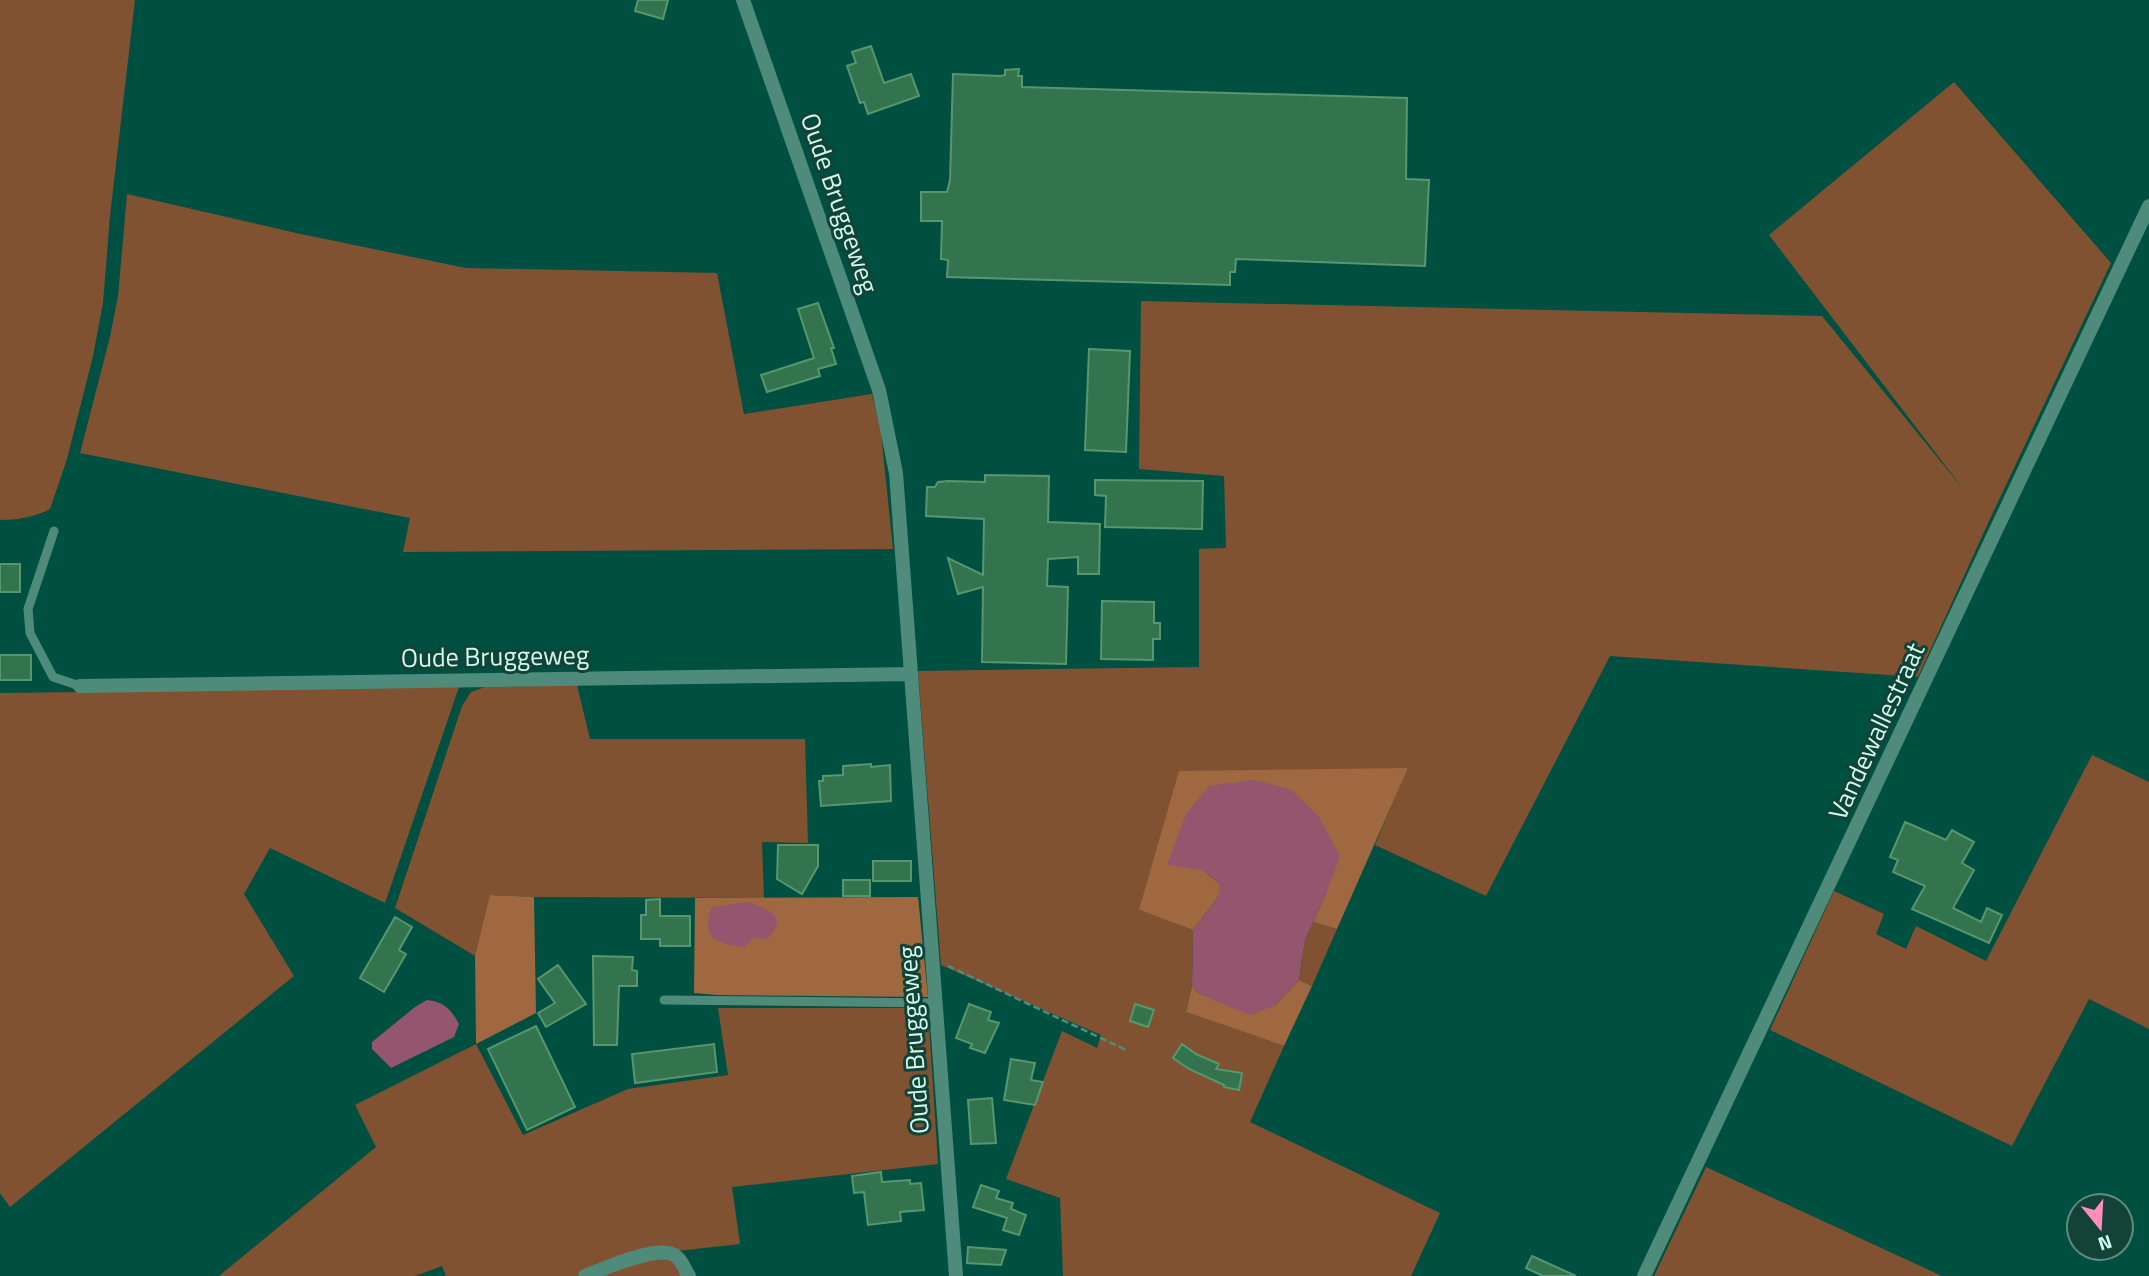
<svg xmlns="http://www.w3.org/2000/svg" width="2149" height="1276" viewBox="0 0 2149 1276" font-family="'Titillium Web',sans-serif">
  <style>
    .green { fill: #805231 }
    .forest { fill: #9f6840 }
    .water { fill: #94556e }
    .building { fill: #33744e; stroke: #57976f; stroke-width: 2 }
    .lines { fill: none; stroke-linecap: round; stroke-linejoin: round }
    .path { stroke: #4c8e80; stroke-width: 2.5; stroke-dasharray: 7 3.5; stroke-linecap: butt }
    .lane { stroke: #4f8b7b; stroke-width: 9 }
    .street { stroke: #4f8b7b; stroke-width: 14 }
    .labels { text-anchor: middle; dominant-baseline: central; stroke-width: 6; stroke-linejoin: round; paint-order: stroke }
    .street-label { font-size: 26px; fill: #d1fbee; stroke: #134237 }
  </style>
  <rect width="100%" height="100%" fill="#005041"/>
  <path class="green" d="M0,0H135L110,216L103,303L93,356L67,459L50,509C36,517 16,520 0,520Z
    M1954,82L2111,263L1989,521L1918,677L1610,656L1486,896L1375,845L1407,768L1139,910L1193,930L1192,986L1186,1012L1284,1046L1250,1122L1440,1213L1411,1276H1063L1060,1198L1006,1179L1062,1031L1097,1048L1101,1035L941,965L918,671L1199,667V549L1226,548L1224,476L1139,469L1141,301L1822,316L1964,490L1769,235Z
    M127,194L296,233L466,268L717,273L744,414L872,394L881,433L893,549L403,552L410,518L80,453L110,337L118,296Z
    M577,685L590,739H805L808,843L762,842L764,898L534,897L491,895L475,956L395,908L462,706L471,692L485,687Z
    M459,687L385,903L270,848L244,894L294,976L10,1207L0,1193V693Z
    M2092,755L2149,782V1029L2089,999L2012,1146L1770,1030L1834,891L1884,914L1876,934L1906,949L1916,926L1986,961Z
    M1313,922L1337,929L1312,986L1299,980L1305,940Z
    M718,1008H928L938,1164L732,1187L740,1244L677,1251L687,1276H446L442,1266L415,1276H219L376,1147L355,1105L476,1044L523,1135L628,1089L728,1075Z
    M1706,1167L1942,1276H1654Z"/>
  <path class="forest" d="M1408,768L1337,929L1313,922L1327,891L1202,870L1219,883V896L1193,930L1139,910L1179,771Z
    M490,895L534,897L536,1013L476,1044L475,956Z
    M918,897L928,997L717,995L694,993L695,898Z
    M1299,980L1312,986L1284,1046L1186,1012L1192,986L1199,994L1274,1006Z"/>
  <path class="water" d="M1254,780L1290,789L1319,817L1340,856L1327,891L1305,940L1299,980L1274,1006L1250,1015L1199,994L1192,986L1193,930L1219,896V883L1202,870L1167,865L1186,814L1209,786Z
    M748,902C769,910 790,916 767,939L753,938L745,947C718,944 699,939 712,907Z
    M427,1000C444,1002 451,1009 459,1024L454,1037L391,1068L372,1049V1042L415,1007Z"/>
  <path class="building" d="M638,0H668L663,19L635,11Z
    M871,46L884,83L911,74L919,96L868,114L864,102L860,103L847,66L856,63L852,52Z
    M1019,69L1018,76H1022V87L1407,98L1406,179L1429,180L1425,266L1236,259L1235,272H1230V285L947,277L948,260L941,259L942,221H921V192H947L950,180L953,74L1001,76L1005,75V70Z
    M818,303L834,348H831L836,364L818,369L820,376L767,392L761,375L814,358L798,309Z
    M1089,349L1130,351L1126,452L1085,450Z
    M985,475L1049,476L1048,522L1100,524L1099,574H1078V557L1048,559L1047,586L1068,587L1066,664L982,662L983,587L958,594L948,558L983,575L984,519L926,516L927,487H935L938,482L948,481L985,482Z
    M1095,480L1203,481L1202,529L1105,527L1106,496L1095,495Z
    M0,564H20V592H0Z
    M1102,601L1154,602V623H1160V639H1153V660L1101,659Z
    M0,655H31V680H0Z
    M871,764V767L890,765L891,801L821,806L819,781H823V776L843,775V766Z
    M1905,822L1946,840L1952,830L1974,842L1962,863L1974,870L1953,908L1981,922L1987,908L2002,915L1989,943L1912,909L1925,886L1893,872L1898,860L1890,857Z
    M778,845H818V866L802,894L777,879Z
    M873,861H911V881H873Z
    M843,880H870V896H843Z
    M660,899V916H690V946H660V939H641V915H646V900Z
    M395,917L412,927L399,950L406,954L384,992L360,978Z
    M593,956L633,957L632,970L637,971V986H619L617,1045H594Z
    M558,965L586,1004L546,1027L538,1013L555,1003L538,979Z
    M969,1004L991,1012L988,1020L999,1023L985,1053L970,1048L972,1044L956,1038Z
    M1135,1004L1154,1010L1148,1027L1130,1021Z
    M536,1026L575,1107L527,1130L488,1049Z
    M714,1044L717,1072L635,1083L632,1054Z
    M1182,1044L1196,1054L1219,1064L1216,1069L1242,1073L1239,1090L1224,1087V1085L1189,1069L1173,1058Z
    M1011,1059L1035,1063L1031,1080L1043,1082L1035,1105L1004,1100Z
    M992,1098L996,1143L971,1144L968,1100Z
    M881,1172L882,1182L910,1180V1184L921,1183L924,1210L900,1212L901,1221L868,1225L864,1192L854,1193L852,1176Z
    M981,1185L999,1191L996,1198L1013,1203L1011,1209L1026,1215L1019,1235L1003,1230L1007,1218L973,1207Z
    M968,1247L1006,1250L1001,1265L967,1263Z
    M1532,1256L1576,1276H1543L1526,1268Z"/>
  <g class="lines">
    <path class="path" d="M948,966L1126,1050"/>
    <path class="lane" d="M54,531L28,609L30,633L53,677L80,686
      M664,1000L934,1003"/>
    <path class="street" d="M743,0L879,390L896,473L956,1276
      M80,686L911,674
      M585,1276C604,1269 661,1242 677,1257C682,1261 685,1270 689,1276
      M1644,1276L2149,206"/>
  </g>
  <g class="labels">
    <g class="street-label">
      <text transform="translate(840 203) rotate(71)">Oude Bruggeweg</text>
      <text transform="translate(495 656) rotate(-1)">Oude Bruggeweg</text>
      <text transform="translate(1876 731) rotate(-65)">Vandewallestraat</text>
      <text transform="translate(913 1040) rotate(-94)">Oude Bruggeweg</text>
    </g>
  </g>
  <g transform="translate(2100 1227) rotate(162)"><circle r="33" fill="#134237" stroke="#5f8c80" stroke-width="2"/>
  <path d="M0-5L12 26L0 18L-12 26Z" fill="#fe8ebc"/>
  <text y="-10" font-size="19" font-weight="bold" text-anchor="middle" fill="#d1fbee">N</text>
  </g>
</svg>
